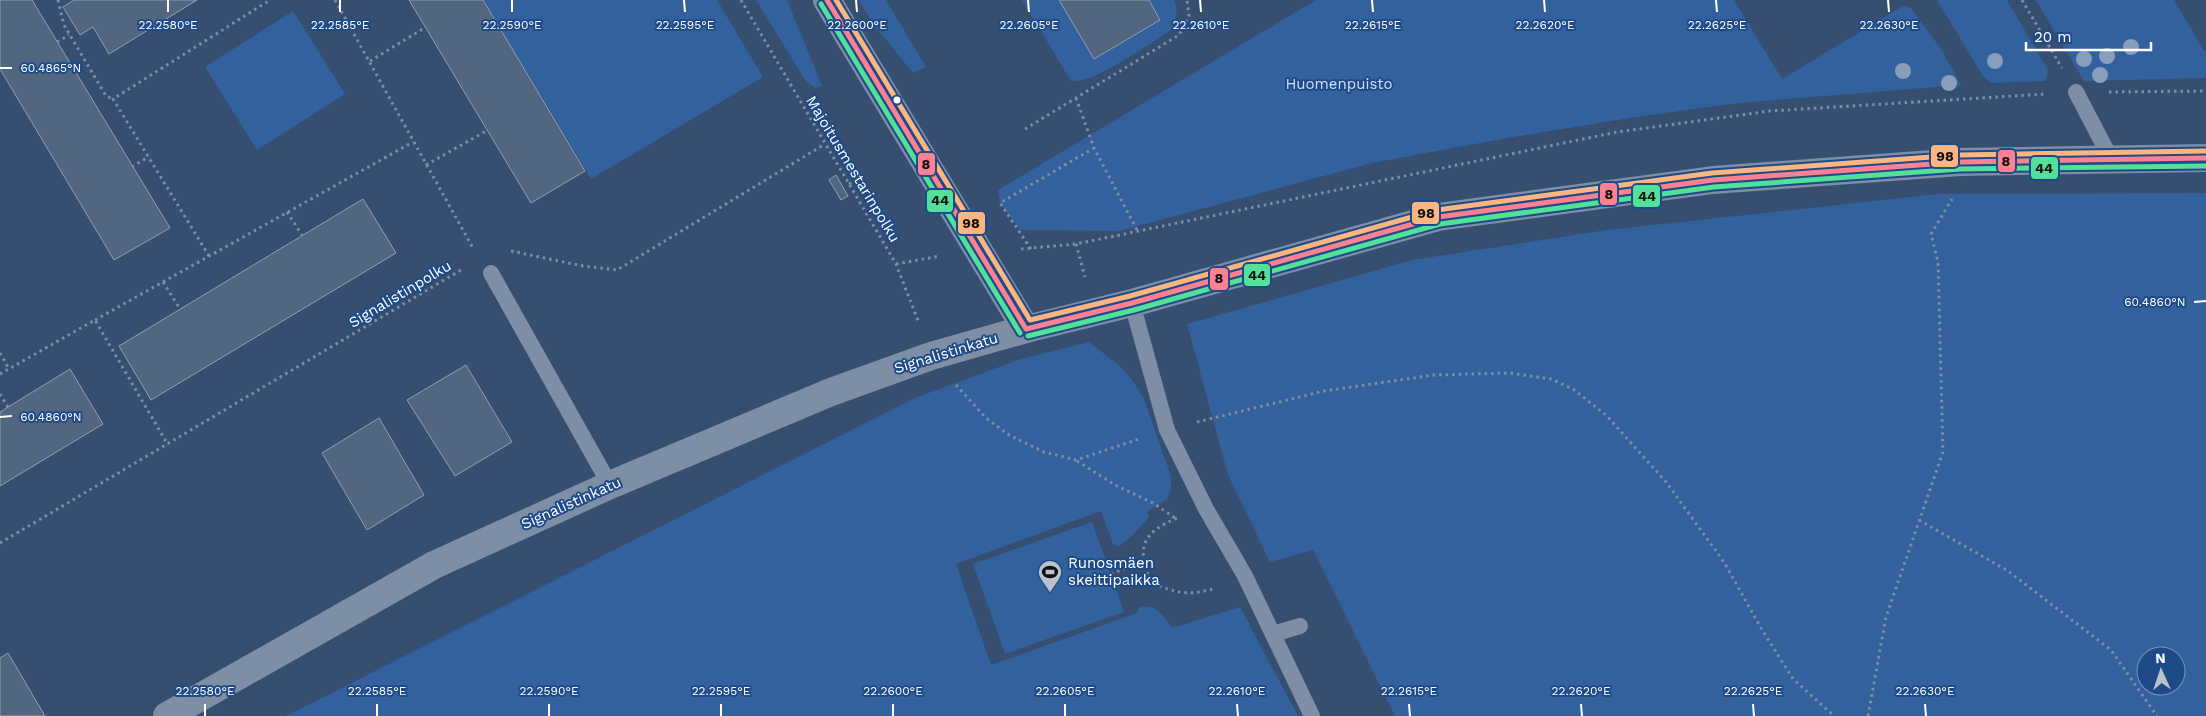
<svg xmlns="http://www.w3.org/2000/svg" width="2206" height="716" viewBox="0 0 2206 716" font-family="'Work Sans',sans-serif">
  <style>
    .green { fill: #32619e; fill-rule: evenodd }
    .building { fill: #526680; stroke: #909fb3 }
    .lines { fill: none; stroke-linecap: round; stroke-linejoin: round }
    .path { stroke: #7d8ea5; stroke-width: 3; stroke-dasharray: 2.5 4; stroke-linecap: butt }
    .service { stroke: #7d8ea5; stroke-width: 16 }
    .minor { stroke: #7d8ea5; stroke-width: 28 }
    .tertiary { stroke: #7d8ea5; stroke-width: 28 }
    .bus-1-casing { stroke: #1e4b88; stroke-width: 9 }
    .bus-2-casing { stroke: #1e4b88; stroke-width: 9 }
    .bus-3-casing { stroke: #1e4b88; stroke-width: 9 }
    .bus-1 { stroke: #ff8091; stroke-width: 5 }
    .bus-2 { stroke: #53e098; stroke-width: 5 }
    .bus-3 { stroke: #ffb580; stroke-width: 5 }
    .tree { fill: #889ebb }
    .ticks { fill: none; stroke: #fff; stroke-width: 2 }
    .bus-dot { fill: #fff; stroke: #1e4b88; stroke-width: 2 }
    .labels { text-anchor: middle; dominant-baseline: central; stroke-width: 4; stroke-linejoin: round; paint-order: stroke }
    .park-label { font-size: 15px; fill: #cce0f8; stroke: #1e4b88 }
    .street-label { font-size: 15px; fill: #fff; stroke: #1e4b88 }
    .poi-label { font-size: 15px; fill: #fff; stroke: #1e4b88; text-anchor: start }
    .ticks-label { font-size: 12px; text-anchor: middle; fill: #fff; stroke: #1e4b88; stroke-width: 4; stroke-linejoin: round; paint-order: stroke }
    .line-badge { stroke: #1e4b88; stroke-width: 2 }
    .pale-badge-label { font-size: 14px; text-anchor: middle; font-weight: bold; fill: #111 }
  </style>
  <rect width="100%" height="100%" fill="#364e70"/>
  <path class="green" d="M483,0H717L763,77L591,179Z
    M756,0H787L822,86L815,88L805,80Z
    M858,0H886L926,67L913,73L879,31Z
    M1022,0H1059L1094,59L1160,20L1149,0H1174C1179,12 1177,24 1167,33C1147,45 1092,85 1071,81Z
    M1316,0H1734L1782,79L1903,6L1910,7L1941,49L1961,85L1739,103L1636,117L1513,137L1372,163L1119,231L1020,230L1000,203L998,190Z
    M1937,0H2007L2048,70L2046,81L1991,83L1983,76Z
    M2036,0H2174L2206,54V78L2084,81Z
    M293,11L345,94L257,150L205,67Z
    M2206,193V716H1395L1313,550L1270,562L1228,475L1187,324L1412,260L1607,230L1938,194ZM2146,656H2176V686H2146Z
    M1089,342L1120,366L1134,382L1144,399L1171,476V490L1167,499L1148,511L1149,517L1133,535L1118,547L1113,544L1101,511L956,564L991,665L1137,613L1139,608C1156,602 1163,616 1172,628L1240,607L1298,716H286L915,398L1021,359Z
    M1092,522L1124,612L1005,654L973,564Z"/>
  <path class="building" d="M0,0H32L170,228L114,260L0,69Z
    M74,0H197L109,54L93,27L80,35L63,7Z
    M409,0H483L585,171L531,203Z
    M1059,0H1149L1160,20L1094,59Z
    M836,175L848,196L841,200L829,180Z
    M363,199L396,253L151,400L119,346Z
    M466,365L512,442L455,476L407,400Z
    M70,369L103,424L0,486V412Z
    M379,418L424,495L367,530L322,453Z
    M8,653L45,716H0V658Z"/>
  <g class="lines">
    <path class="path" d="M58,0L64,25L106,96L113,99
      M335,0L474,250
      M741,0L896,264L919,323
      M2022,0L2062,68
      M57,42L69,35
      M370,61L426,27
      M2109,92L2206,91
      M1076,98L1094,148L1138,232
      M1025,129L1179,35L1189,16L1187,0
      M426,165L488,130
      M132,167L148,157
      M849,184L862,177
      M287,212L302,235
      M1076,244L1085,277
      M1021,249L1076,244L1617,132L1770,111L2046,94
      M1031,249L1000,203L1094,148
      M511,251L583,266L617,270L825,144
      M209,256L113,99L270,0
      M896,264L940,256
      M163,282L180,309
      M95,320L413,142
      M0,353L9,369
      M0,374L95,320L168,445
      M956,385L986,418L1009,435L1044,452L1076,460L1139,439
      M0,394L8,407
      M1197,422L1324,391L1434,375L1510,373L1551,379L1573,389L1606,415L1666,482L1724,562L1761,628L1793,679L1834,716
      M1077,461L1115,485L1153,503L1175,518
      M1177,518C1142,533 1136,547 1151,582C1177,594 1189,596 1216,588
      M1919,520L2008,571L2111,650L2157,716
      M0,543L461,270
      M1111,574L1142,562
      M1868,716L1886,617L1943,452L1938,262L1931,234L1952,199"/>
    <path class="service" d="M2076,92L2111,159
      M491,273L610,485
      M1132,303L1167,430L1206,509L1245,576L1312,716
      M1273,634L1300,626"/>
    <path class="minor" d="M167,716L434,565L610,485L831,392L931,356L1026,329"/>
    <path class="tertiary" d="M827,0L1026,329L1132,303L1438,217L1713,180L1960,162L2206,158"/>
    <g class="bus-1-casing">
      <path id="bus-1" d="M827,0L1026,329
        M1026,329L1132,303L1438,217L1713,180L1960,162L2206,158"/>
    </g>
    <g class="bus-2-casing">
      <path id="bus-2" d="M821,4L1020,333
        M1028,336L1134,310L1440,224L1714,187L1960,169L2206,166"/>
    </g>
    <g class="bus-3-casing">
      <path id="bus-3" d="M836,0L1030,320L1130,296L1437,210L1712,173L1959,155L2206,151"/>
    </g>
    <use href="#bus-1" class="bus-1"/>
    <use href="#bus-2" class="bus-2"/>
    <use href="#bus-3" class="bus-3"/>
  </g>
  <g class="tree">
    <circle cx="2131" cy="47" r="8"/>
    <circle cx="2107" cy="56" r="8"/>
    <circle cx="2084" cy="59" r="8"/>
    <circle cx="1995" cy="61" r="8"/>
    <circle cx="1903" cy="71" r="8"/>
    <circle cx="2100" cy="75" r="8"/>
    <circle cx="1949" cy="83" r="8"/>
  </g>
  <path class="ticks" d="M168,0V12M340,0V12M512,0V12M684,0L685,12M856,0L857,12M1028,0L1029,12M1200,0L1201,12M1372,0L1373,12M1544,0L1545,12M1716,0L1717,12M1888,0L1889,12M0,68H12M2194,302L2206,301M0,417L12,416M205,704V716M377,704V716M549,704V716M721,704V716M893,704V716M1065,704V716M1237,704L1238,716M1409,704L1410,716M1581,704L1582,716M1753,704L1754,716M1925,704L1926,716"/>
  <defs>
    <g id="stadium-pin" transform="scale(1.25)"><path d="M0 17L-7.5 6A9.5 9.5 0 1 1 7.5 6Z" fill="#b9c1cd" stroke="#1e4b88"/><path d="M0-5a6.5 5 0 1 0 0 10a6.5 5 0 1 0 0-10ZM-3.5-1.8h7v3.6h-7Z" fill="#111"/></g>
  </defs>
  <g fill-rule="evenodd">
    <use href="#stadium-pin" x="1050" y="572"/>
  </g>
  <circle class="bus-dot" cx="897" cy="100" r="4.5"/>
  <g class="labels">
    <g class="park-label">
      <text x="1339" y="84">Huomenpuisto</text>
    </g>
    <g class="street-label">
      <text transform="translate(853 169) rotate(59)">Majoitusmestarinpolku</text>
      <text transform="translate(400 294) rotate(-31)">Signalistinpolku</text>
      <text transform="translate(946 353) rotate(-17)">Signalistinkatu</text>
      <text transform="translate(571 503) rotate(-24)">Signalistinkatu</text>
    </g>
    <g class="poi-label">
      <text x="1068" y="563">Runosmäen<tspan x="1068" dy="17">skeittipaikka</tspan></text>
    </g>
  </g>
  <g class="ticks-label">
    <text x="168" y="29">22.2580°E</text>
    <text x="340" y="29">22.2585°E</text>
    <text x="512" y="29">22.2590°E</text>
    <text x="685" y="29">22.2595°E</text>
    <text x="857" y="29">22.2600°E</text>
    <text x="1029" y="29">22.2605°E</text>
    <text x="1201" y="29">22.2610°E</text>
    <text x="1373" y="29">22.2615°E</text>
    <text x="1545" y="29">22.2620°E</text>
    <text x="1717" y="29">22.2625°E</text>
    <text x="1889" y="29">22.2630°E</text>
    <text x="51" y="72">60.4865°N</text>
    <text x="2155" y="306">60.4860°N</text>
    <text x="51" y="421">60.4860°N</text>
    <text x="205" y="695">22.2580°E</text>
    <text x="377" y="695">22.2585°E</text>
    <text x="549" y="695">22.2590°E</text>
    <text x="721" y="695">22.2595°E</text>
    <text x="893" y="695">22.2600°E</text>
    <text x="1065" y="695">22.2605°E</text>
    <text x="1237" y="695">22.2610°E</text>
    <text x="1409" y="695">22.2615°E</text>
    <text x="1581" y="695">22.2620°E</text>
    <text x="1753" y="695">22.2625°E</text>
    <text x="1925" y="695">22.2630°E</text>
  </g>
  <g class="line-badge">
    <rect x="1930" y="144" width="29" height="24" rx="5" fill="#ffb580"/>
    <rect x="1997" y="149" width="19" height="24" rx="5" fill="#ff8091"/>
    <rect x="917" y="152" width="19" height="24" rx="5" fill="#ff8091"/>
    <rect x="2030" y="156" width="29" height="24" rx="5" fill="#53e098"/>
    <rect x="1599" y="182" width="19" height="24" rx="5" fill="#ff8091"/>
    <rect x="1632" y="184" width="29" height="24" rx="5" fill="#53e098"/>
    <rect x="926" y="189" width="28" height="24" rx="5" fill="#53e098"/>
    <rect x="1411" y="201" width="29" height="24" rx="5" fill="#ffb580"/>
    <rect x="957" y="211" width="29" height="24" rx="5" fill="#ffb580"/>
    <rect x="1243" y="263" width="28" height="24" rx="5" fill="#53e098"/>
    <rect x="1209" y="267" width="20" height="24" rx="5" fill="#ff8091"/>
  </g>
  <g class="pale-badge-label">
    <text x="1945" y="161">98</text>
    <text x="2006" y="166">8</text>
    <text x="926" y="169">8</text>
    <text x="2044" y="173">44</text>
    <text x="1609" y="199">8</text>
    <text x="1647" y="201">44</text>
    <text x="940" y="205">44</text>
    <text x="1426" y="218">98</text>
    <text x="971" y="228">98</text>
    <text x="1257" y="280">44</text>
    <text x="1219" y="283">8</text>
  </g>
  <g transform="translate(2161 671) rotate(357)"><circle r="24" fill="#1e4b88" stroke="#7893b8"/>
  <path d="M0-4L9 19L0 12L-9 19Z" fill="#b9c1cd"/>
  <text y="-8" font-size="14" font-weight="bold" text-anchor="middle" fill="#ffffff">N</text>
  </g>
  <path d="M2026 42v8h125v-8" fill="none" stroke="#ffffff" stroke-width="2.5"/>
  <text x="2034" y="42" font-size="15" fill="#ffffff" stroke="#1e4b88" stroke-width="4" paint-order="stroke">20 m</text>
</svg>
